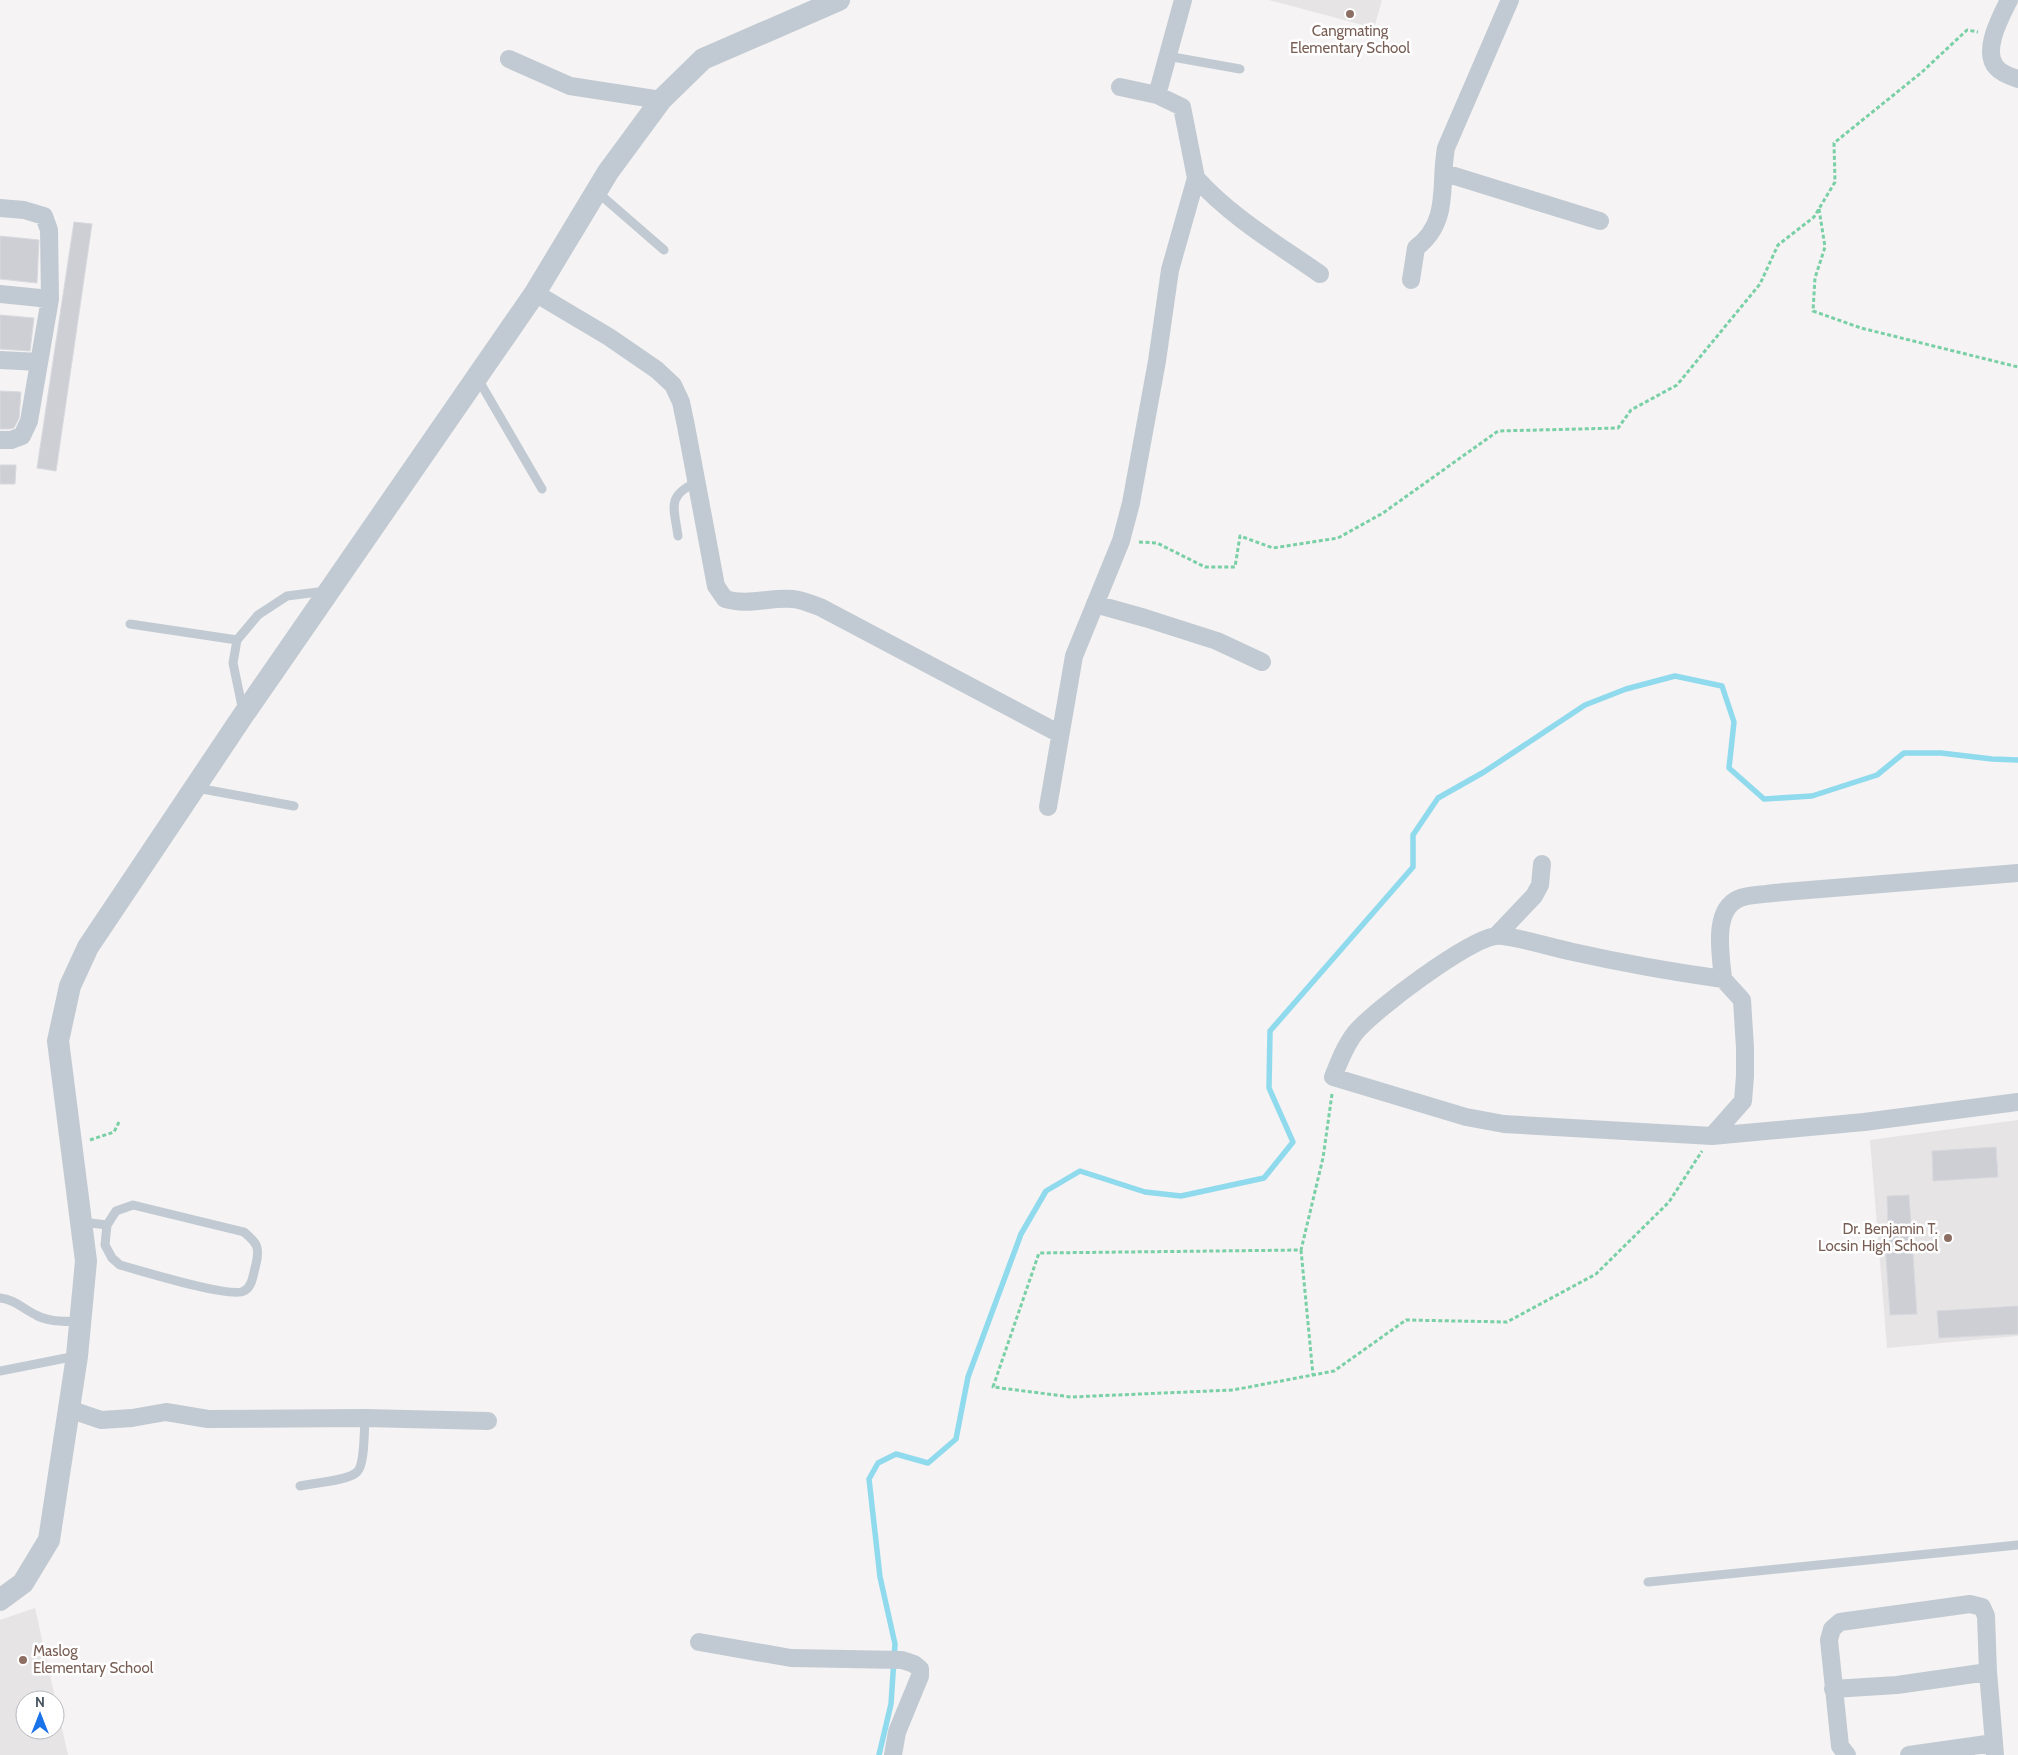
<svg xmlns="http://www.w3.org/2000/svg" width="2018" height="1755" viewBox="0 0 2018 1755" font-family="Cabin,sans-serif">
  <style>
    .education { fill: #e6e4e5; fill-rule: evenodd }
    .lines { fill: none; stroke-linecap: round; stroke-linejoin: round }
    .stream { stroke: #90daee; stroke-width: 5.5 }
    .building { fill: #cdcfd5; stroke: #d7d9de }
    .path { stroke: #7ad0a6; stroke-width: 3; stroke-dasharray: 4 2.5; stroke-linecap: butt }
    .service { stroke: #c1cad2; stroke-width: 9 }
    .minor { stroke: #c1cad2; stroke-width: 18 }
    .tertiary { stroke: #c1cad2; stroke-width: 22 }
    .education-dot { fill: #8d6e63; stroke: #fff; stroke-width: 2 }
    .labels { text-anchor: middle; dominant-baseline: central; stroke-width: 5; stroke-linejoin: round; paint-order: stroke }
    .education-label { font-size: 15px; fill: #785e54; stroke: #fff }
  </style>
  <rect width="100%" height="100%" fill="#f5f3f3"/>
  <path class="education" d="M1269,0H1382L1374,28Z
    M2018,1120V1336L1887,1348L1870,1140Z
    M35,1608L68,1755H0V1620ZM25,1700H55V1730H25Z"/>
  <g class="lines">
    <path class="stream" d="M879,1755L891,1704L895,1644L880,1577L869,1479L878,1463L896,1454L928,1463L956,1439L968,1377L1021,1234L1046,1191L1080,1171L1145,1192L1181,1196L1264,1178L1293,1142L1269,1088L1270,1031L1413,867V835L1438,798L1484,772L1585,705L1626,689L1675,676L1722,686L1734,722L1729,768L1764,799L1812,796L1877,775L1904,753H1941L1992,759L2018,760"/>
  </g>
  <path class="building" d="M74,222L92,224L56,471L37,468Z
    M0,236L39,240L37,283L0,279Z
    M0,315L34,318L30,351L0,349Z
    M0,391L21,392L19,418L14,428L9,429H0Z
    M0,465H16L15,484H0Z
    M1996,1147L1998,1177L1933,1181L1932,1151Z
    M1909,1195L1917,1314L1890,1315L1884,1228L1888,1227L1887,1196Z
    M2018,1306V1334L1939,1338L1937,1311Z"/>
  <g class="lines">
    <path class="path" d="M1819,209L1825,247L1815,278L1813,311L1861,328L2018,367
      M1139,542L1157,543L1205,567H1235L1240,536L1273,548L1338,538L1383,513L1498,431L1618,428L1631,410L1677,385L1760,284L1778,245L1814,217L1835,182L1834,143L1922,72L1967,30L1978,32
      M1332,1094L1323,1158L1301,1250L1039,1253L993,1387L1071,1397L1233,1390L1334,1371L1406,1320L1507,1322L1596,1274L1669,1202L1702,1151
      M90,1140L114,1132L120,1120
      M1301,1250L1313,1375"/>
    <path class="service" d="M1167,56L1240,69
      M596,191L664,250
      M478,379L542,489
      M678,536C674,507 666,496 697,482
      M130,624L237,640
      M243,711L233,663L237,640L258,615L287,596L326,591
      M197,788L294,806
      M133,1205L244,1232C257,1243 260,1247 256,1264C253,1274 253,1286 244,1291C231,1299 139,1270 120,1265L112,1258L105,1245L107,1225L116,1211Z
      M82,1222L107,1225
      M0,1298C14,1299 23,1309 36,1315C48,1322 65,1321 79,1322
      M0,1371L76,1356
      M300,1486C313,1483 348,1481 357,1472C365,1465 364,1430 365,1418
      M1648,1582L2018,1545"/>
    <path class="minor" d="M2009,0C2001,16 1981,52 1997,68C2001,73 2012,77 2018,79
      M509,59L570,86L661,100
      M1120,87L1157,95L1183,0
      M1445,173L1600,221
      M1196,178C1231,217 1277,244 1320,274
      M0,208L24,210L44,216L49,230L50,299L29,421L22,436L11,440H0
      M1411,280L1416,248C1451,221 1439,185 1446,148L1510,0
      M535,293L609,337L657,370L673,385L681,402L686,426L716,586L725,599C748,606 770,597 793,599C803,600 811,604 820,607L1060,734
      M0,294L50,299
      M0,360L39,362
      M1095,604L1145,618L1217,641L1262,662
      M1048,807L1074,656L1121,541L1131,503L1157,361L1170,270L1196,178L1182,107L1157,95
      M2018,873L1773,893C1762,895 1747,894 1738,899C1712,911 1721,956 1723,979C1673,972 1622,963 1573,952C1556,949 1509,934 1495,936C1465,942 1375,1009 1355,1033C1345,1046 1339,1062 1333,1077L1466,1117L1504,1124L1712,1136L1864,1122L2018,1102
      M1496,936L1534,896L1540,885L1542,864
      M1712,1136L1743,1101L1745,1076V1048L1742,1000L1723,979
      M69,1409L101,1420L132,1418L166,1412L208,1419L365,1418L488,1421
      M699,1642L791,1658L902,1660L914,1664L920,1669V1676L897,1732L893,1755
      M1833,1689L1897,1685L1988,1672
      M1847,1755L1840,1746L1829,1640L1832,1629L1840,1622L1970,1604L1982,1607L1986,1616L1988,1672L1995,1755
      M1909,1755L1994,1743"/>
    <path class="tertiary" d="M0,1600L23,1583L49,1540L77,1356L86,1261L58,1041L70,986L88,947L244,714L535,293L608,172L661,100L703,59L839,0"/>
  </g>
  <g class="education-dot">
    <circle cx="1350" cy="14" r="5"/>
    <circle cx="1948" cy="1238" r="5"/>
    <circle cx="23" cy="1660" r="5"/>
  </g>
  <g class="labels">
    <g class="education-label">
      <text x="1350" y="31">Cangmating<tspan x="1350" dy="17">Elementary School</tspan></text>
      <text x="1938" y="1229" text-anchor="end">Dr. Benjamin T.<tspan x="1938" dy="17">Locsin High School</tspan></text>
      <text x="33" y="1651" text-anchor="start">Maslog<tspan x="33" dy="17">Elementary School</tspan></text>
    </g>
  </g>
  <g transform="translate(40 1715)"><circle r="24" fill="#ffffff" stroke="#b7bbc0"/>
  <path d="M0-4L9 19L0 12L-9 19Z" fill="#1a73e8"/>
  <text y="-8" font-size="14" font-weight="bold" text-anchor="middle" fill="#4a5661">N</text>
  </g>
</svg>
